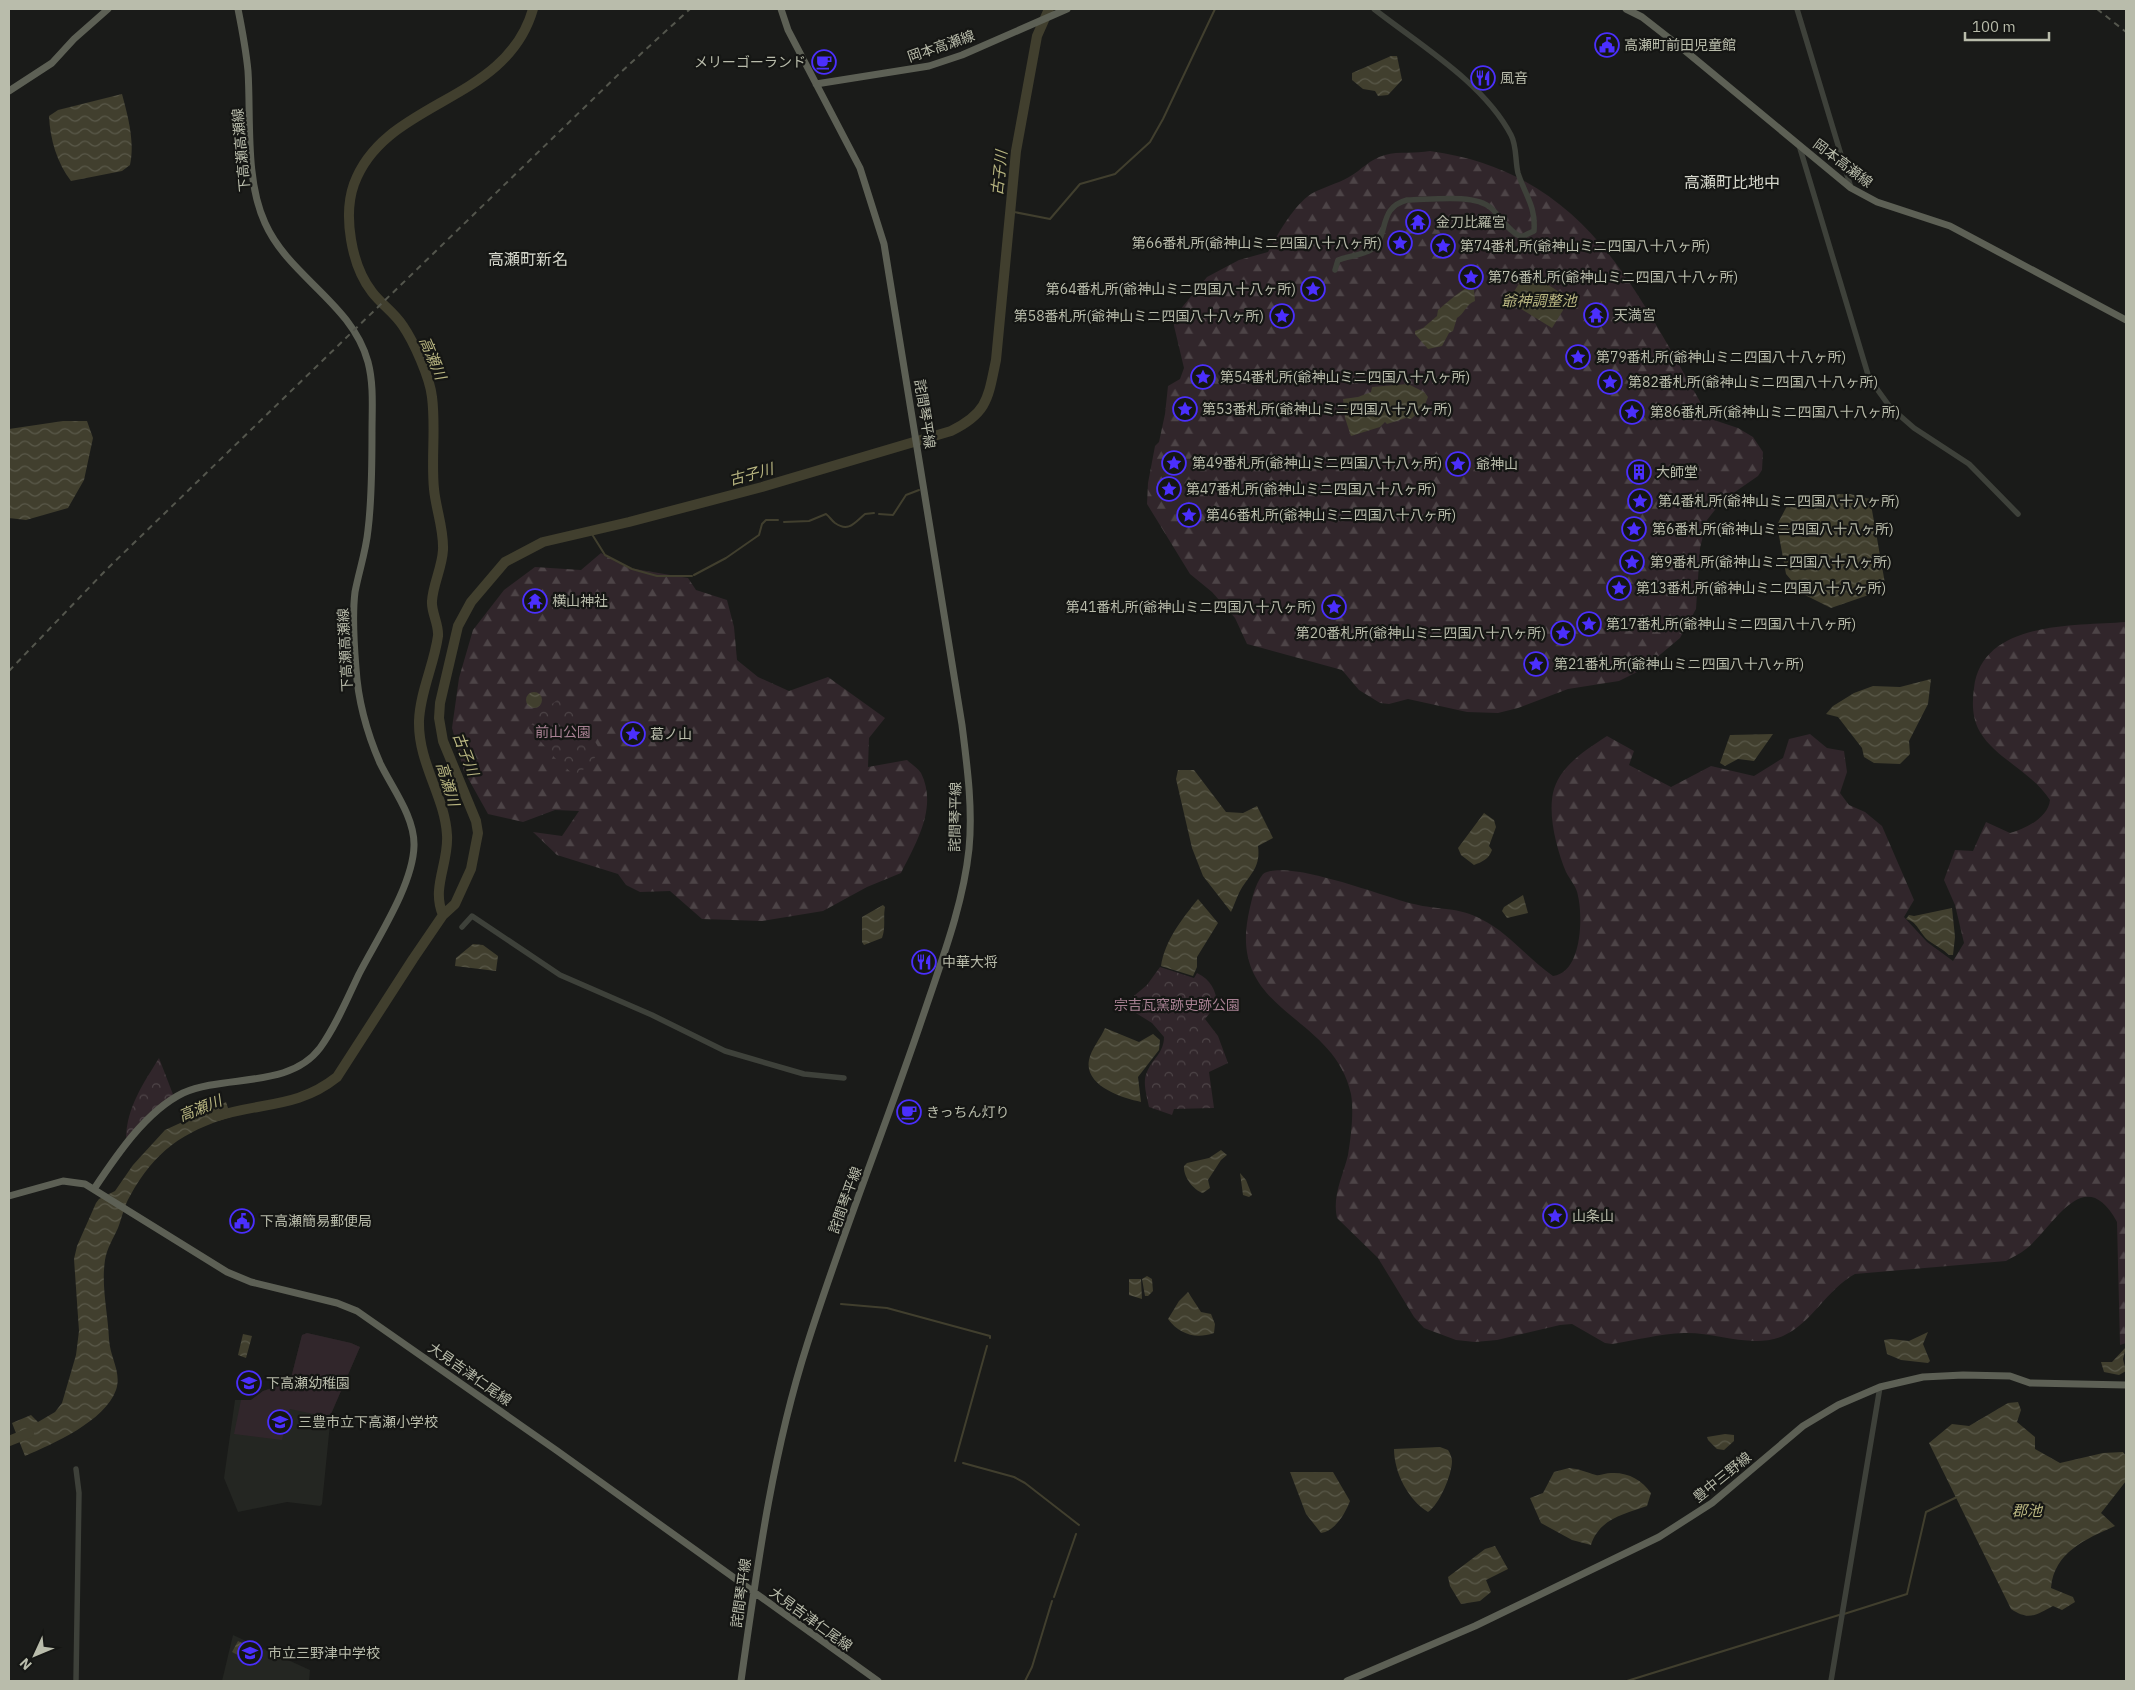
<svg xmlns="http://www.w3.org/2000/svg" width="2135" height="1690" viewBox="0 0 2135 1690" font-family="'IBM Plex Sans','Noto Sans JP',sans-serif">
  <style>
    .built { fill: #242622 }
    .green { fill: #31262b }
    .forest { fill: url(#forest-firs) }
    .park { fill: url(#park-crowns) }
    .water { fill: url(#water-waves) }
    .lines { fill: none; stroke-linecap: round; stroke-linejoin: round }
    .stream { stroke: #413f2e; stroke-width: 2 }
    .river { stroke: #413f2e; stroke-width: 10 }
    .minor { stroke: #3e413a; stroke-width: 5.5 }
    .major { stroke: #5d6055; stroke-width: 7 }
    .rail { stroke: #54564d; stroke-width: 2; stroke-dasharray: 6 5; stroke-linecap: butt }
    .labels { text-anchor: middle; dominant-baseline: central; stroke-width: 4.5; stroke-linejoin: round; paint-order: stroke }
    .poi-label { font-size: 14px; fill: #b9bcab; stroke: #151614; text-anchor: start }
    .street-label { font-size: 14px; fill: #b9bcab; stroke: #151614 }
    .park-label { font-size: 14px; fill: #a88193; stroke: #151614 }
    .water-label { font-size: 15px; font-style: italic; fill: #b8b580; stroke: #151614 }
    .quarter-label { font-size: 16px; fill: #d5d7cc; stroke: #151614 }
  </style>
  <defs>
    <pattern id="forest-firs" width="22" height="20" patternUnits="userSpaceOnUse" patternTransform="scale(1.25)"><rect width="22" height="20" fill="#31262b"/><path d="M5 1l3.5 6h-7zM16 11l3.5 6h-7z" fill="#4d4447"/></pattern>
    <pattern id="park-crowns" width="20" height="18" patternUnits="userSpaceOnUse" patternTransform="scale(1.25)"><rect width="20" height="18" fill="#31262b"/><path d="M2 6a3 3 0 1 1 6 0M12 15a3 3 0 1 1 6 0" fill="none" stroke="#4d4447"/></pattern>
    <pattern id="water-waves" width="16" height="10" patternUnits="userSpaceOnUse" patternTransform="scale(1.25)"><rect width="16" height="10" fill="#413f2e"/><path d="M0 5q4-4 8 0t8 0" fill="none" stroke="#5a594a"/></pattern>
  </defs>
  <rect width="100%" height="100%" fill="#1a1b19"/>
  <path class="built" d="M307,1333L351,1343L360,1347L331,1414L322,1504L320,1506L287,1502L238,1512L224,1478L235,1400H251L263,1391L290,1382L302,1335Z
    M233,1635L310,1670L309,1681H222Z"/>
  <path class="green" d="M307,1333L351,1343L360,1347L331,1414L323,1416L290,1409L282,1440L234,1434L241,1400H251L263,1391L290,1382L302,1335Z"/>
  <path class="forest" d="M1430,151C1589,173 1636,293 1708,415L1711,419L1738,428L1753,437L1763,452L1762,470L1758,476L1722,501L1707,520L1700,548L1696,609L1680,638L1643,669L1619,681L1568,689L1518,708L1498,713L1467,712L1408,699L1389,704L1380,703L1359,690L1342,670L1247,644L1235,618L1212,592L1190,574L1147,504L1148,483L1155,446L1159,442L1165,414L1168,386L1180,379L1184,368L1174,326V319L1179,311L1207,277L1239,260L1268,252C1278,234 1293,206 1311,194C1323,187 1337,184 1349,177C1363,169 1368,160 1385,155C1399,151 1415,154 1430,151Z
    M601,553L629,568L688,578L696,590L727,600L734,627L737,660L758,677L789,691L828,677L885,718L869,738L868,767L907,760C911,764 918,768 921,773C938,807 916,843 901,873L867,887L823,911L762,921L702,919L670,891L640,892L626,885L618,874L557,855L533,832L562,836L579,811L555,810L523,822L488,814L464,771L452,728L459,678L473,630L504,590L535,567L581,570Z
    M2126,622V1343L2120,1345L2117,1222C2084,1161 2054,1227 2026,1249C2020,1254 2012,1257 2006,1261L1855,1274C1827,1289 1812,1323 1783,1336C1751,1349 1717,1332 1684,1333C1660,1334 1636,1340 1612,1344L1605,1343L1572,1324L1560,1325L1497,1340L1475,1342L1456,1340L1424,1328L1414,1317L1378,1258L1337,1218C1332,1196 1343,1176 1348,1155C1351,1137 1354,1112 1351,1094C1334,1014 1230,1014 1248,917C1251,903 1254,885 1263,874C1287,858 1384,897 1414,904C1437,910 1460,907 1481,919C1509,933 1527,958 1553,976C1582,973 1583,917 1578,896C1577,887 1570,880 1566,872C1557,850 1548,817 1553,793C1559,766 1586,750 1607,736L1634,751L1629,765L1671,787L1711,766L1754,776L1783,758L1789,739L1810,734L1827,748L1844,751L1847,772L1840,793L1849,805L1865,812L1882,826L1914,900L1904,917L1927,942L1953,961L1964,943L1955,905L1944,880L1955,850L1973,851L1986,822L2010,833C2025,829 2048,818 2050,800C2031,771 1995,758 1980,732C1972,718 1972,703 1974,688C1982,620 2076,626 2126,622Z"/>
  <path class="park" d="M560,698L578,713L600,750L589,766L574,775L555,758L529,728L541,712Z
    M1160,967L1194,978L1197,973C1211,980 1216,990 1217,1004L1205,1019L1218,1036L1228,1063L1209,1072L1214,1108L1174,1109L1172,1115L1149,1107C1147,1096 1142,1082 1147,1072C1152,1059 1164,1053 1164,1037L1152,1023L1123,1005L1147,985Z
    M159,1058L174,1097L126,1138C127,1107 143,1084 159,1058Z"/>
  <path class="water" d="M1391,56H1397L1402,80L1388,95L1378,96L1375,91L1363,89L1352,80V73Z
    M122,94C128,116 135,142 130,165L122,171L71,181C57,163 50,139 49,116L58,110Z
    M1527,271L1570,299L1552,328L1508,301Z
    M1468,287L1474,290L1475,301C1466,304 1465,313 1457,318L1453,331L1449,333L1442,346L1428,349L1415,334V331L1423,328L1437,316L1438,310C1445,304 1460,291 1468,287Z
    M1408,384L1424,392L1428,397L1424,407L1411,419L1406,418L1387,424L1385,422L1380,427L1351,436L1345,418L1343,399L1358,397L1371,392L1372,387Z
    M63,421H87L93,438L84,480L68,508L26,520L9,518V429Z
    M1850,494L1870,499L1886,589L1831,608L1803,594L1786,574L1777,525L1788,504L1812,495Z
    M1931,679L1928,704L1909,741L1910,754L1900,764L1874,763L1864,757L1862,748L1838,717L1826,714L1833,706L1854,693L1873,686L1900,687Z
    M526 700a8 8 0 1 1 16 0a8 8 0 1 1-16 0Z
    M1773,734L1754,761L1738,759L1725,766L1720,763L1730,735Z
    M1178,770H1194L1226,812L1243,813L1257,806L1273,838L1258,846C1261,869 1249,874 1239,893C1236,899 1234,906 1231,912L1203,876L1192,848L1176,779Z
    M1484,813L1494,820L1496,827L1489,846L1492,850C1489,859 1482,862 1474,865L1461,855L1458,848Z
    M1523,895L1528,913L1507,918L1502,911L1504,907Z
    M1198,899L1218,923L1197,957V967L1193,976L1161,966C1165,940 1182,919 1198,899Z
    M883,905L885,907C883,918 886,927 882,938L864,945L862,942V917Z
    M1952,908L1955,937L1953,955H1949C1943,949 1936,946 1929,941C1919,933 1918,922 1906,919L1909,915L1914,916Z
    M473,944L483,945L498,956L496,971L455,966L456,958Z
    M1105,1028L1139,1042L1153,1034L1160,1040L1159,1050L1138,1077L1141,1102C1122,1098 1084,1086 1089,1060C1091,1049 1101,1038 1105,1028Z
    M226,1102L231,1117C182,1132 155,1151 130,1196C124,1206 122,1218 118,1228C113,1239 107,1248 105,1260C101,1286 108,1313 109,1339C110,1358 122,1372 116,1390C105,1421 53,1444 25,1456L12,1423L31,1415L38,1422L55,1412L62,1403L76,1355L79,1331L74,1259L77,1246L96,1203L99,1199L115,1191L133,1165L165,1130Z
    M1221,1150L1227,1155L1221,1160L1208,1180L1210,1188L1203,1193C1193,1190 1183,1176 1184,1166L1187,1163L1209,1158Z
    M1240,1173L1246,1180L1252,1195L1249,1197L1243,1195Z
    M1147,1276L1152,1279L1153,1291L1148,1296H1145L1142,1279Z
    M1129,1279H1141L1142,1299L1129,1295Z
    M1188,1292L1201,1312L1211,1314L1215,1324L1214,1333C1196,1339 1180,1335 1168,1319L1179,1301Z
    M1928,1332L1923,1344L1930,1361L1928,1363L1901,1360L1887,1354L1884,1340L1891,1339L1909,1341Z
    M243,1334L252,1336L246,1358L238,1355Z
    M2126,1347L2123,1359L2126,1371L2119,1375L2104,1372L2101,1362H2112Z
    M2018,1402L2021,1410L2017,1422L2035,1437V1449L2060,1463L2103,1453L2123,1452L2126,1456V1481L2101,1513L2115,1526C2086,1539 2054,1552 2051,1588L2073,1597L2075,1602L2062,1610L2053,1606C2036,1615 2029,1621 2011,1609L1929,1443L1952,1424L1969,1426L2008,1403Z
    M1725,1434L1734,1435V1441L1724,1450L1717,1449L1708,1440L1707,1437Z
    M1440,1447L1448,1450C1450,1453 1452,1458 1452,1461C1452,1475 1439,1505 1428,1512C1408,1500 1394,1472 1394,1449Z
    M1569,1468C1579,1469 1586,1472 1596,1475C1600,1476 1606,1473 1611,1473C1628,1472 1642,1480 1651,1493L1647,1506C1624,1514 1599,1519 1591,1545L1572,1540L1541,1523L1530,1498L1543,1493L1554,1472Z
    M1290,1472H1333L1350,1501C1345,1514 1335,1531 1321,1533L1306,1514Z
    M1495,1546L1508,1569L1486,1580L1491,1592L1480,1601L1461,1604L1450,1586L1448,1577L1485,1549Z
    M238,1641L257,1650L251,1662L232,1652Z"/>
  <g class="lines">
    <path class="stream" d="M1009,211L1050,219L1080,184L1115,174L1150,142L1163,119L1215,9
      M879,514L893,515L906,495L919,490
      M784,522L809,521L826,514C830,517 831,520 835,523C849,533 855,522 865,514L874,513
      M590,531L605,555L632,569L657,576H692
      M694,575L726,558L759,535L762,524L766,520H778
      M841,1304L887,1308L990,1336V1338
      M955,1461L987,1346
      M963,1463L1014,1477L1025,1483L1079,1525
      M1054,1597L1076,1534
      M1844,1614L1907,1594L1926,1512L1957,1497
      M1025,1681L1032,1667L1052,1601
      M1627,1681L1839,1615"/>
    <path class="river" d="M443,915C431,888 449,863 447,835C445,797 418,763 419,721C420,692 434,665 438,636C439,624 431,612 432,601C433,584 442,568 443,550C444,529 436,510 434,489C431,459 436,428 432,397C430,378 414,342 403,326C395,313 381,304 372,292C351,265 343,215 354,184C385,99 506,104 533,9
      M218,1116C262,1102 298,1108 337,1077L413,959L443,915L455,904L471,869L478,833L476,821L443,741L439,718L440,703L458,626L471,602L505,562L543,542L629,522L762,487L951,431C988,413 988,398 996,360L1016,151L1037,36L1049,9
      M9,1441L29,1433"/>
    <path class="minor" d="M1797,9L1851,188
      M1799,145L1869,378L1890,407L1914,428L1969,464L2018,514
      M1335,270L1338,260C1348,256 1364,255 1372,249C1390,235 1377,208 1407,200C1429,200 1474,193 1491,208C1502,218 1508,231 1521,237L1534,231C1536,206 1525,195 1518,173C1515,161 1517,146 1511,135C1484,83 1420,45 1374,9
      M462,927L472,916L560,975L652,1015L725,1051L804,1074L844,1078
      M76,1681L79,1493L76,1469
      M1831,1681L1880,1387"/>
    <path class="major" d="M1626,9L1642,17L1683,49L1851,188L1877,202L1950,226L2126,320
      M816,84L929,66L962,55L1067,9
      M9,91L52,63L74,39L108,9
      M94,1189C116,1156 146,1111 183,1093C226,1074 289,1089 320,1048C336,1026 347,999 359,974C377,939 413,885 414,846C415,817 392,788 380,763C367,733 358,701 356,668C354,644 352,616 355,592C359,571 366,551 368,530C372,498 372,464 372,432C372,409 374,385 368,362C352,303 289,277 265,223C245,180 251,118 248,71C246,50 242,29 238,9
      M9,1196L63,1181L85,1184L227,1272L251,1282L337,1303L357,1311L556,1450L878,1681
      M741,1681C757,1568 772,1454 807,1345C842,1234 886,1126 923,1016C941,962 963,906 969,849C973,808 967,765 962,725L884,244L860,168L788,30L781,9
      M1347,1681L1475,1626L1659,1537L1712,1503L1803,1426L1838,1405L1880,1387L1923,1377L1963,1375L2010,1376L2030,1383L2126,1385"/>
    <path class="rail" d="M2097,9L2126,32
      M9,671L106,570L620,73L690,9"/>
  </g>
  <defs>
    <g id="civic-ring" transform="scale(1.25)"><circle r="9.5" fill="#151614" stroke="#4b2ffd" stroke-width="1.5"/><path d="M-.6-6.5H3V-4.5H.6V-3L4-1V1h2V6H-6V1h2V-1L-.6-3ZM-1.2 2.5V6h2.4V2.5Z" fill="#4b2ffd"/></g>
    <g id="cafe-ring" transform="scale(1.25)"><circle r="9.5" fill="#151614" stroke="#4b2ffd" stroke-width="1.5"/><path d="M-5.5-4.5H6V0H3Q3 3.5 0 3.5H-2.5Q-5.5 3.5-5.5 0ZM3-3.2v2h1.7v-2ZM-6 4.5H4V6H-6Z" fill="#4b2ffd"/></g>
    <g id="restaurant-ring" transform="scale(1.25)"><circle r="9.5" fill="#151614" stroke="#4b2ffd" stroke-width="1.5"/><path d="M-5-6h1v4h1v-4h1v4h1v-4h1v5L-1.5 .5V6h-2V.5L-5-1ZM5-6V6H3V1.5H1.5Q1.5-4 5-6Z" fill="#4b2ffd"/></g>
    <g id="temple-ring" transform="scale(1.25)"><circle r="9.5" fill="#151614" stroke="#4b2ffd" stroke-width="1.5"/><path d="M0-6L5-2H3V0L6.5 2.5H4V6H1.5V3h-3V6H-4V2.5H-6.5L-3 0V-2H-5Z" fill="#4b2ffd"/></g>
    <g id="sight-ring" transform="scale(1.25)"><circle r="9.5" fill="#151614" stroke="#4b2ffd" stroke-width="1.5"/><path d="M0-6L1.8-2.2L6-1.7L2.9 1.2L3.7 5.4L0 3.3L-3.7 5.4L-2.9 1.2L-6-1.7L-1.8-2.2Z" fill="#4b2ffd"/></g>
    <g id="building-ring" transform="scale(1.25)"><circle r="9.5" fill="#151614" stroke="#4b2ffd" stroke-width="1.5"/><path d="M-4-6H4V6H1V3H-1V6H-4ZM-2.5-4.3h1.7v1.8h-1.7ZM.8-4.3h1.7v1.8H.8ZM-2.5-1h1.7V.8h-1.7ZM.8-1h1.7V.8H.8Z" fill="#4b2ffd"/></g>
    <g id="school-ring" transform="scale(1.25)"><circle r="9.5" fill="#151614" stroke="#4b2ffd" stroke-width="1.5"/><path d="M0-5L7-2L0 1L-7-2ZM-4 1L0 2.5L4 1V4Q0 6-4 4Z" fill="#4b2ffd"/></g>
  </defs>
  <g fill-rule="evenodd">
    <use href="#civic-ring" x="1607" y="45"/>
    <use href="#cafe-ring" x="824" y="62"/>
    <use href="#restaurant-ring" x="1483" y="78"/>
    <use href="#temple-ring" x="1418" y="222"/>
    <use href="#sight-ring" x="1400" y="243"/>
    <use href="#sight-ring" x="1443" y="246"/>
    <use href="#sight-ring" x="1471" y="277"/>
    <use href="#sight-ring" x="1313" y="289"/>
    <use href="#temple-ring" x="1596" y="315"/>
    <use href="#sight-ring" x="1282" y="316"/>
    <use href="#sight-ring" x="1578" y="357"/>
    <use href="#sight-ring" x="1203" y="377"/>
    <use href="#sight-ring" x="1610" y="382"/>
    <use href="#sight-ring" x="1185" y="409"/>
    <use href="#sight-ring" x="1632" y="412"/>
    <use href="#sight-ring" x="1174" y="463"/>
    <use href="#sight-ring" x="1458" y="464"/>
    <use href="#building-ring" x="1639" y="472"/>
    <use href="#sight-ring" x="1169" y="489"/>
    <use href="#sight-ring" x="1640" y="501"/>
    <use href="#sight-ring" x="1189" y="515"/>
    <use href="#sight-ring" x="1634" y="529"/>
    <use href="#sight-ring" x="1632" y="562"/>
    <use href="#sight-ring" x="1619" y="588"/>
    <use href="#temple-ring" x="535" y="601"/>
    <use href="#sight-ring" x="1334" y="607"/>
    <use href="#sight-ring" x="1589" y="624"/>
    <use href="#sight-ring" x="1563" y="633"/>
    <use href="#sight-ring" x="1536" y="664"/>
    <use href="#sight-ring" x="633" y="734"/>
    <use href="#restaurant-ring" x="924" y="962"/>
    <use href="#cafe-ring" x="909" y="1112"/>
    <use href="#sight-ring" x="1555" y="1216"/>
    <use href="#civic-ring" x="242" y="1221"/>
    <use href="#school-ring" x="249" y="1383"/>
    <use href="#school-ring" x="280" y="1422"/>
    <use href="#school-ring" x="250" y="1653"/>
  </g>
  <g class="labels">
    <g class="poi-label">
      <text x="1624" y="45">高瀬町前田児童館</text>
      <text x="806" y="62" text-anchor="end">メリーゴーランド</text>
      <text x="1500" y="78">風音</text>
      <text x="1436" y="222">金刀比羅宮</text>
      <text x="1382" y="243" text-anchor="end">第66番札所(爺神山ミニ四国八十八ヶ所)</text>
      <text x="1460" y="246">第74番札所(爺神山ミニ四国八十八ヶ所)</text>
      <text x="1488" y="277">第76番札所(爺神山ミニ四国八十八ヶ所)</text>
      <text x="1296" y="289" text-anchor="end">第64番札所(爺神山ミニ四国八十八ヶ所)</text>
      <text x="1614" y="315">天満宮</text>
      <text x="1264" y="316" text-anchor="end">第58番札所(爺神山ミニ四国八十八ヶ所)</text>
      <text x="1596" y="357">第79番札所(爺神山ミニ四国八十八ヶ所)</text>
      <text x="1220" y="377">第54番札所(爺神山ミニ四国八十八ヶ所)</text>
      <text x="1628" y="382">第82番札所(爺神山ミニ四国八十八ヶ所)</text>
      <text x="1202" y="409">第53番札所(爺神山ミニ四国八十八ヶ所)</text>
      <text x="1650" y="412">第86番札所(爺神山ミニ四国八十八ヶ所)</text>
      <text x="1192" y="463">第49番札所(爺神山ミニ四国八十八ヶ所)</text>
      <text x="1476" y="464">爺神山</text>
      <text x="1656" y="472">大師堂</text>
      <text x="1186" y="489">第47番札所(爺神山ミニ四国八十八ヶ所)</text>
      <text x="1658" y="501">第4番札所(爺神山ミニ四国八十八ヶ所)</text>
      <text x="1206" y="515">第46番札所(爺神山ミニ四国八十八ヶ所)</text>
      <text x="1652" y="529">第6番札所(爺神山ミニ四国八十八ヶ所)</text>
      <text x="1650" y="562">第9番札所(爺神山ミニ四国八十八ヶ所)</text>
      <text x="1636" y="588">第13番札所(爺神山ミニ四国八十八ヶ所)</text>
      <text x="552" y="601">横山神社</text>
      <text x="1316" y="607" text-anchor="end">第41番札所(爺神山ミニ四国八十八ヶ所)</text>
      <text x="1606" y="624">第17番札所(爺神山ミニ四国八十八ヶ所)</text>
      <text x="1546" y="633" text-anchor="end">第20番札所(爺神山ミニ四国八十八ヶ所)</text>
      <text x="1554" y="664">第21番札所(爺神山ミニ四国八十八ヶ所)</text>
      <text x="650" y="734">葛ノ山</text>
      <text x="942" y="962">中華大将</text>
      <text x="926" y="1112">きっちん灯り</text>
      <text x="1572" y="1216">山条山</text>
      <text x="260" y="1221">下高瀬簡易郵便局</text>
      <text x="266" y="1383">下高瀬幼稚園</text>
      <text x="298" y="1422">三豊市立下高瀬小学校</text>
      <text x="268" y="1653">市立三野津中学校</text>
    </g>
    <g class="street-label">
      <text transform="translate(941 46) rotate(-19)">岡本高瀬線</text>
      <text transform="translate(241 150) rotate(-95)">下高瀬高瀬線</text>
      <text transform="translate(1843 163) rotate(37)">岡本高瀬線</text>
      <text transform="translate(925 414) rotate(81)">詫間琴平線</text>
      <text transform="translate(345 650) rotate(-93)">下高瀬高瀬線</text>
      <text transform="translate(955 817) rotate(-89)">詫間琴平線</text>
      <text transform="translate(845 1200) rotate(-70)">詫間琴平線</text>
      <text transform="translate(470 1374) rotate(35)">大見吉津仁尾線</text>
      <text transform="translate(1722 1477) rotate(-39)">豊中三野線</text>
      <text transform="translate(741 1593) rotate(-82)">詫間琴平線</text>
      <text transform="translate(811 1619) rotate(36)">大見吉津仁尾線</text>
    </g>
    <g class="park-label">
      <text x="563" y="732">前山公園</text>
      <text x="1177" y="1005">宗吉瓦窯跡史跡公園</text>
    </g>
    <g class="water-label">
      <text transform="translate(999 173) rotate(-84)">古子川</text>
      <text x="1539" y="300">爺神調整池</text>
      <text transform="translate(433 358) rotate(67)">高瀬川</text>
      <text transform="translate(751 474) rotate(-15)">古子川</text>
      <text transform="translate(466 754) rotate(69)">古子川</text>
      <text transform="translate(448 784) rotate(73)">高瀬川</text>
      <text transform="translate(200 1108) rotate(-22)">高瀬川</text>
      <text x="2027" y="1510">郡池</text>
    </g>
    <g class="quarter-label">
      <text x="1732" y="182">高瀬町比地中</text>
      <text x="528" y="259">高瀬町新名</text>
    </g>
  </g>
  <rect width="2135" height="1690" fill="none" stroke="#b9bcab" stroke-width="20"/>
  <g transform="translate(35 1655) rotate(226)" stroke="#151614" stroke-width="4" paint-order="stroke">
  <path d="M0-4L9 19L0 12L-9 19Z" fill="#b9bcab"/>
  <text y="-8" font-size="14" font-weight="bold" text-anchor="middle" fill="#b9bcab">N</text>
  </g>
  <path d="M1965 32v8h84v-8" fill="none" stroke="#b9bcab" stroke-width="2.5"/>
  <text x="1972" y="32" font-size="15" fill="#b9bcab" stroke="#151614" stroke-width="4" paint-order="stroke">100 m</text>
</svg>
